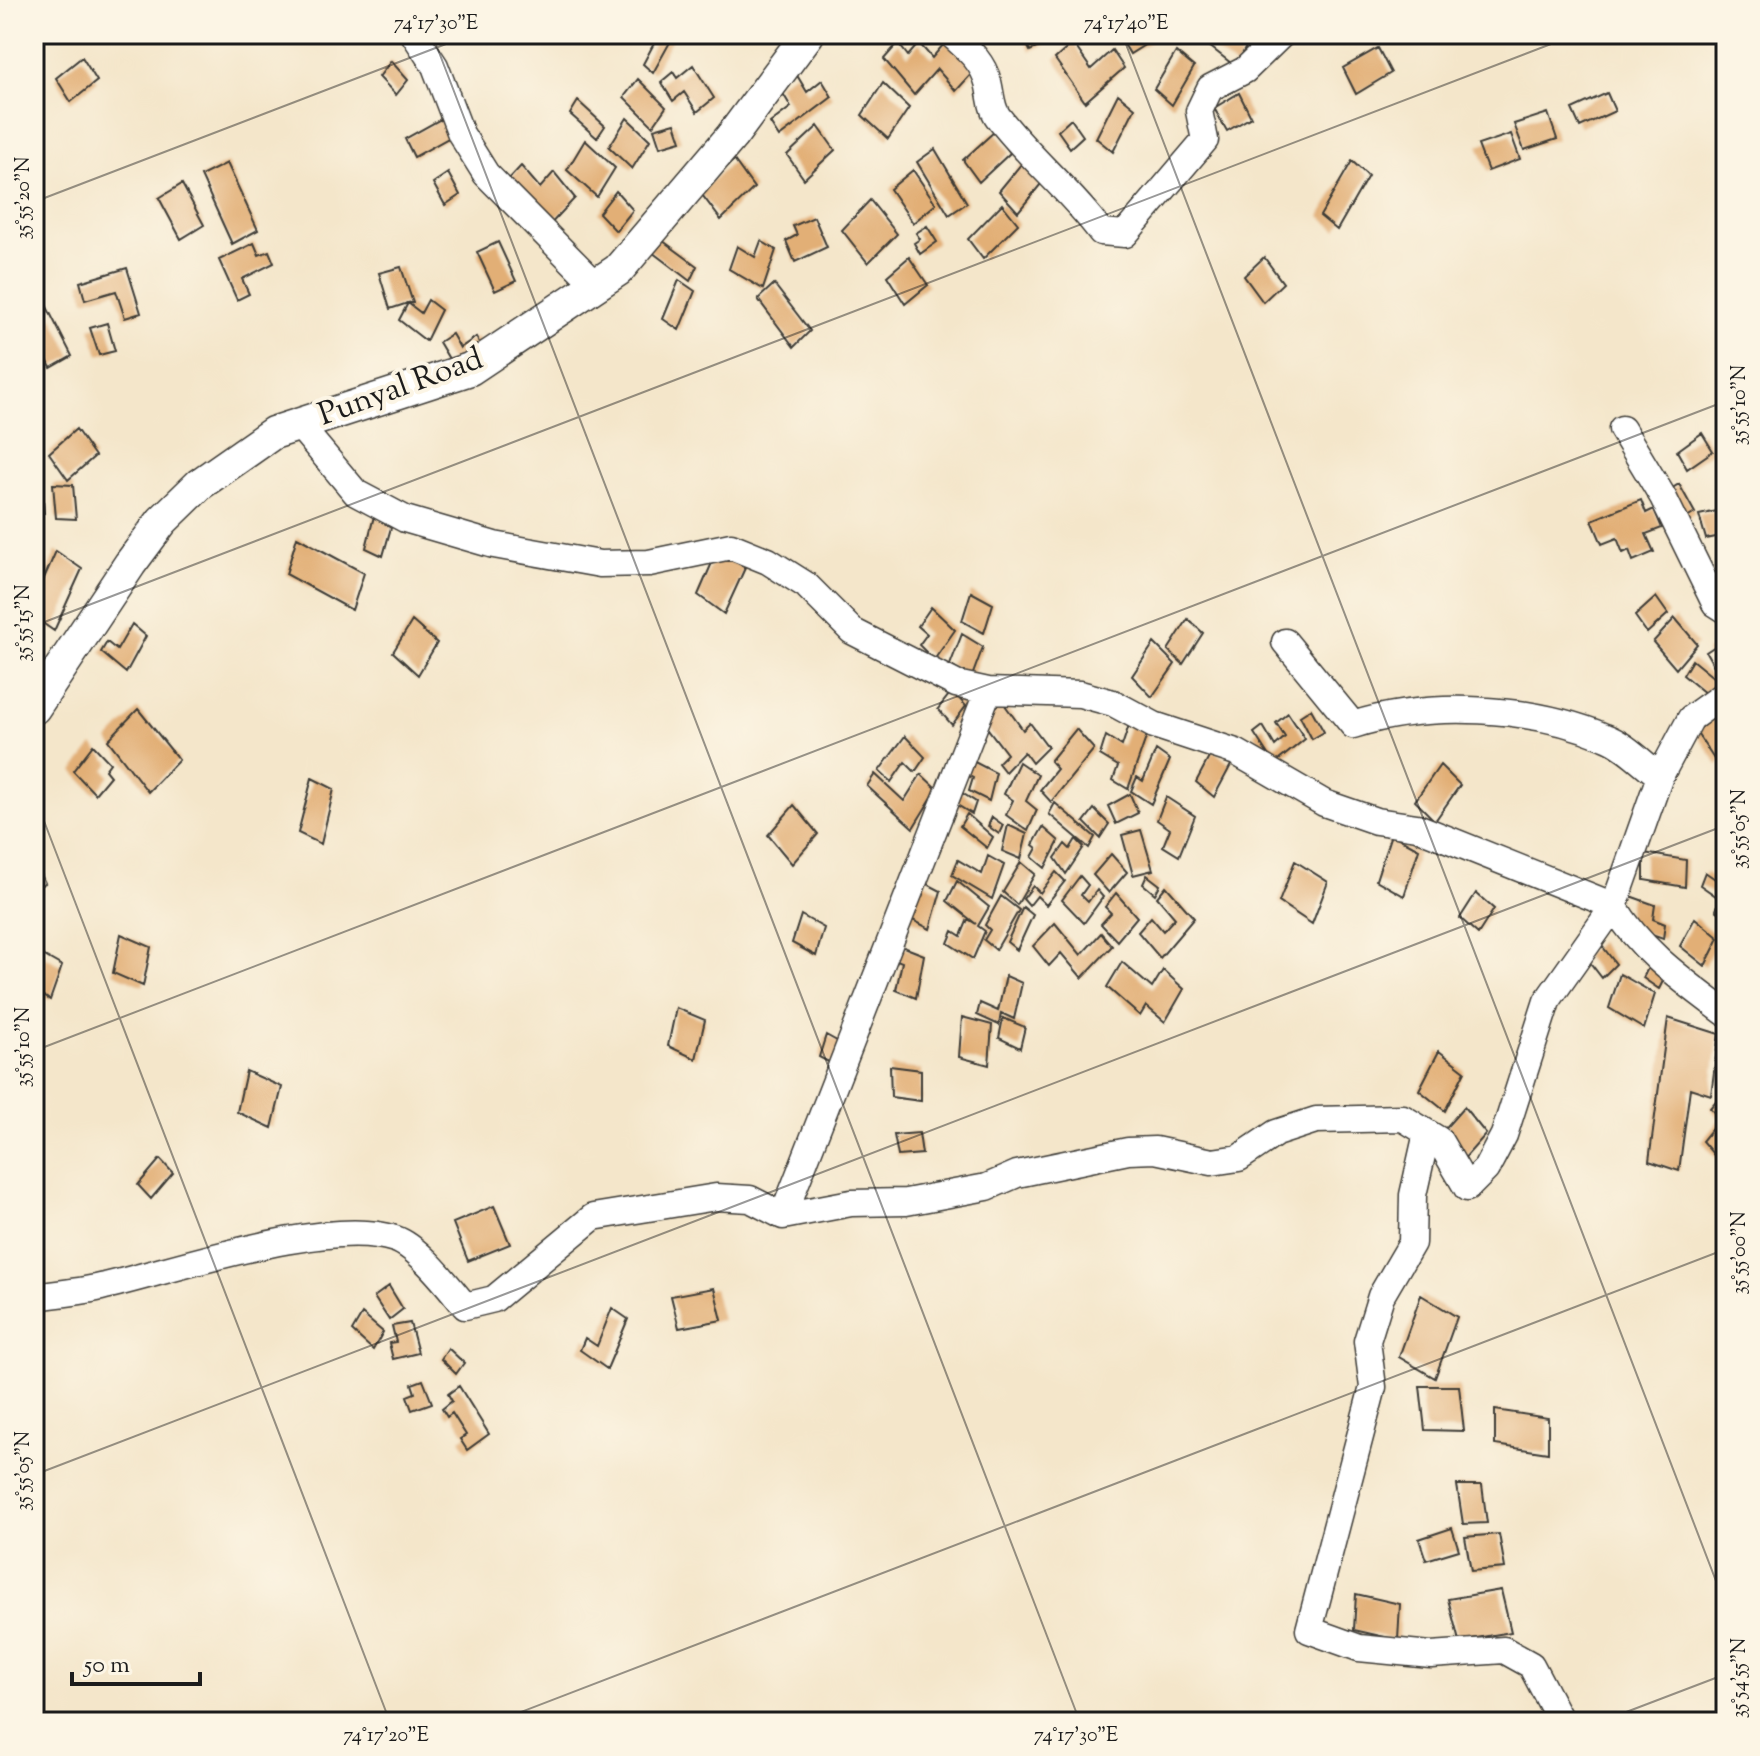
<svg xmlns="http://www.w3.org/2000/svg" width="1760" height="1756" viewBox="0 0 1760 1756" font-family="'Sorts Mill Goudy',serif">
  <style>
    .building { fill: #e2af76 }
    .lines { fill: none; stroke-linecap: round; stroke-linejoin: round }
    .minor-casing { stroke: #3c3a36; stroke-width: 29 }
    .major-casing { stroke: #3c3a36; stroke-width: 35 }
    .minor { stroke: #fff; stroke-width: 26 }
    .major { stroke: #fff; stroke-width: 32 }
    .ticks { fill: none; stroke: #1c1c1c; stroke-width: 2; stroke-opacity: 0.45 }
    .labels { text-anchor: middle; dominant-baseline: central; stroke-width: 8; stroke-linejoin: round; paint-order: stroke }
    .street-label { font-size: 32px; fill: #1c1c1c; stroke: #fcf5e5 }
    .neatline { fill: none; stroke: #1c1c1c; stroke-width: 3 }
    .ticks-label { font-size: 20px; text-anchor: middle; fill: #1c1c1c }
  </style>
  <rect width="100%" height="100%" fill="#fcf5e5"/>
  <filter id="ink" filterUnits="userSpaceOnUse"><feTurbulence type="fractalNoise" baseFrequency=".0125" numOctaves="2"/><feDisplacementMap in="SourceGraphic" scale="16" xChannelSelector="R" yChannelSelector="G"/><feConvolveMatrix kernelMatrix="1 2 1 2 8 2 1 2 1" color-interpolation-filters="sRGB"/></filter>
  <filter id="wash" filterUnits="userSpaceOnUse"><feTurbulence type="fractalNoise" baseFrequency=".006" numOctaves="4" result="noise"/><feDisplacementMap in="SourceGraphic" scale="32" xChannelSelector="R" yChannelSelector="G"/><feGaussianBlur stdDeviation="1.8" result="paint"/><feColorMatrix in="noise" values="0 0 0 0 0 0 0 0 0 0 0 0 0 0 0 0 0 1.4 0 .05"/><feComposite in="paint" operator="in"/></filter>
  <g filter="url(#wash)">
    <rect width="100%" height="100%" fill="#f4e6ca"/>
    <g id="blocks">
      <path class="building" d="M659,34L674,35L653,73L643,64Z
        M1022,34H1046L1050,42L1030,51Z
        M1129,34H1151L1154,39L1130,54L1121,39Z
        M1201,34H1252L1236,67L1199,38Z
        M949,38L975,70L956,91L937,69L914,95L884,59L898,43L908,56L919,43L932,58Z
        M1073,43L1091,69L1112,50L1124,68L1085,102L1055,59Z
        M1378,48L1391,73L1356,94L1343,68Z
        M1176,52L1194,67L1172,105L1154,89Z
        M82,57L97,81L71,102L56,78Z
        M391,61L408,80L396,95L379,77Z
        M693,65L714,98L697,112L684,92L673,101L661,82L673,72L677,78Z
        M795,72L807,92L822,80L832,97L779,137L770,123L791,107L778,85Z
        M638,79L666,107L653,126L624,97Z
        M883,83L909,108L888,139L862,115Z
        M1239,93L1251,117L1227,131L1214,108Z
        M1607,93L1615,111L1580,127L1572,109Z
        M1118,94L1135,108L1113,152L1096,138Z
        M578,101L605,126L597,138L570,114Z
        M1548,113L1557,139L1524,150L1514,124Z
        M627,118L650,140L632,169L609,147Z
        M441,119L450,137L414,157L405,139Z
        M1071,119L1083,136L1070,148L1058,131Z
        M675,123L681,141L660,147L654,129Z
        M818,126L835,150L804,179L787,155Z
        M995,131L1010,153L979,182L963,160Z
        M1511,134L1520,159L1488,171L1478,145Z
        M585,140L615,168L597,197L567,170Z
        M935,149L967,203L949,215L917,162Z
        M1026,158L1045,179L1018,212L999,191Z
        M734,160L754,188L721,220L700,192Z
        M1352,161L1368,176L1337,230L1320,216Z
        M227,163L258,230L232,244L201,176Z
        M521,166L540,188L554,172L575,198L547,228L508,180Z
        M913,170L936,204L913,223L890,189Z
        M448,173L460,195L445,205L433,183Z
        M182,184L204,225L181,239L159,198Z
        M616,191L633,210L616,231L599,213Z
        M870,200L897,234L868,263L842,230Z
        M1002,204L1018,224L983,259L968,239Z
        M814,217L827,247L795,262L786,241L797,235L793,226Z
        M927,226L937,242L920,254L914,243L920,239L916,233Z
        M655,235L697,266L690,281L648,249Z
        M761,241L776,250L763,289L729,269L737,246L755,257Z
        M498,242L516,281L495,291L477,252Z
        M254,243L259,255L269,251L274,263L242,279L249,294L237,300L219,260Z
        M909,257L928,285L905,304L887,276Z
        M1264,257L1283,283L1263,302L1244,276Z
        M401,267L413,303H408L421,313L428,300L441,310L426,341L399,320L408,303L390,309L379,273Z
        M127,268L141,313L125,318L116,291L85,300L80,282Z
        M679,280L695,291L679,330L663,319Z
        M774,284L810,331L794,347L758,299Z
        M46,305L72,356L51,368L34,333V312Z
        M107,323L115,351L99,355L90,328Z
        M452,334L460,348L476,337L481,346L452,364L439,342Z
        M35,360L42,385L34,387V361Z
        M76,429L95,456L68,480L49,453Z
        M1702,433L1713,451L1687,469L1677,451Z
        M34,481L42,482L44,513H34Z
        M53,484L73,485L76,519L56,518Z
        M1679,484L1695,513L1682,521L1666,492Z
        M1641,500L1646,513L1654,509L1662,528L1646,534L1654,552L1633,561L1629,550L1623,553L1617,538L1602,544L1592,520Z
        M1726,509V535L1706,539L1699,515Z
        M374,516L392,524L383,556L366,548Z
        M297,537L364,573L352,610L286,574Z
        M718,549L745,568L724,614L698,595Z
        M56,551L82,569L54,631L34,617V601Z
        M971,592L993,604L984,633L962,621Z
        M1656,597L1668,614L1647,633L1635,616Z
        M931,607L955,630L934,660L919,645L927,634L918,626Z
        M1675,618L1697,644L1676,669L1653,642Z
        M1188,619L1203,633L1183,664L1168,650Z
        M412,621L437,643L418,675L393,652Z
        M132,624L146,636L126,673L101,652L107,642L117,650Z
        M962,634L983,647L971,679L950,665Z
        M1726,639V683L1724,684L1706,652Z
        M1154,643L1175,664L1152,697L1132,676Z
        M1692,660L1719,682L1711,698L1683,675Z
        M952,691L966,706L952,725L938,709Z
        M1002,701L1023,730L1030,723L1048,747L1032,763L1024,752L1005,772L998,763L1007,754L982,721Z
        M1726,706V758L1718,765L1696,732Z
        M138,709L179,760L148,792L108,740Z
        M1311,709L1324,732L1312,739L1300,716Z
        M1288,713L1305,739L1274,764L1254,733L1263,726L1275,746L1285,737L1276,723Z
        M1129,725L1147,735L1128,789L1113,780L1118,766L1100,755L1106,736L1122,746Z
        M1076,729L1094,749L1051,802L1040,790L1057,769L1050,761Z
        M905,736L925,757L915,772L905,762L891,782L879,771Z
        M93,745L110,763L105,770L110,776L95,794L73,771Z
        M1156,750L1170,760L1151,804L1131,791L1137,777L1143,781Z
        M1213,750L1231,765L1214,797L1196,782Z
        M957,753L996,773L989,801L969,791L973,778L953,768Z
        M1019,762L1038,775L1026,801L1037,810L1028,831L1006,815L1013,800L1004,794Z
        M1440,765L1460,785L1435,821L1415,801Z
        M875,774L904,801L921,774L937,789L913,828L867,786Z
        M312,778L334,789L321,844L298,833Z
        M959,791L976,802L972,814L954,803Z
        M1130,794L1138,813L1116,824L1108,806Z
        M1166,797L1195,816L1179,856L1163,846L1170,829L1157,820Z
        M1055,803L1095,837L1089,848L1049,814Z
        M794,805L818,834L792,864L768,835Z
        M1094,809L1109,824L1100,838L1084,822Z
        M967,814L993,837L987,848L960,826Z
        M992,817L1003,825L999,834L988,826Z
        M1008,825L1027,834L1021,859L1002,851Z
        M1043,827L1059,841L1045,868L1032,857L1037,848L1033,845Z
        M1141,830L1153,870L1133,875L1122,835Z
        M1391,834L1419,849L1404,896L1376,880Z
        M1076,839L1084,847L1066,874L1055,858L1065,844L1070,849Z
        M1644,853L1686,860L1685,887L1644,880Z
        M1111,854L1127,872L1109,893L1093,875Z
        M988,856L1004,865L992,899L952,875L958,860L982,874Z
        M34,859L45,883L34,889Z
        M1295,861L1328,882L1312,924L1279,902Z
        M1021,862L1035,874L1017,905L1003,892Z
        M1056,872L1065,881L1046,905L1037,896L1029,906L1023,899L1033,886L1040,893Z
        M1705,872L1724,885L1726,880V917L1716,910L1720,899L1700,885Z
        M1147,875L1160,885L1155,894L1143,884Z
        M1080,876L1088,885L1081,895L1088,902L1097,890L1103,897L1084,923L1062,900Z
        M916,878L941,891L930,929L905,916Z
        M957,881L989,907L978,926L985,931L973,959L948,943L953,931L961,936L968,919L976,924L947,901Z
        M1166,886L1194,918L1160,958L1138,932L1151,917L1163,931L1175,918L1157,897Z
        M1116,893L1137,917L1117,941L1101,924L1111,913L1105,907Z
        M1476,893L1494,909L1478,934L1460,918Z
        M1001,896L1019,910L996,950L984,940L990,930L985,925Z
        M1630,896L1655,905L1653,919L1665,924L1663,939L1626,926Z
        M1023,907L1033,915L1017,950L1007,942Z
        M801,915L824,928L816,956L792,943Z
        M1695,918L1719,938L1705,966L1680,946Z
        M1055,923L1081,955L1101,933L1112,946L1082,978L1061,953L1049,966L1033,946Z
        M121,934L151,947L143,986L113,973Z
        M883,939L924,955L916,998L896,990L902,962L880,953Z
        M1599,942L1616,964L1602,978L1585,956Z
        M34,950L62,966L50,1000L34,990Z
        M1122,962L1152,988L1163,970L1184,989L1165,1022L1146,1006L1140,1016L1107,987Z
        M1650,964L1666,975L1659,989L1643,978Z
        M1620,974L1655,994L1644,1029L1609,1008Z
        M1006,976L1022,983L1014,1019L1001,1013L999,1025L977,1015L980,1003L998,1011Z
        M676,1008L705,1020L696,1059L668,1046Z
        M962,1017L992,1025L989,1065L959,1057Z
        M1003,1018L1025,1027L1020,1048L999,1038Z
        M1668,1018L1719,1034L1711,1095L1690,1088L1679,1171L1649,1161Z
        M826,1035L844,1045L838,1067L819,1057Z
        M1439,1051L1465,1071L1445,1111L1419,1090Z
        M890,1066L921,1070V1101L891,1097Z
        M246,1071L282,1087L272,1128L237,1112Z
        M1726,1089V1153L1719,1161L1702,1141L1720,1119L1710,1108Z
        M1464,1107L1486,1134L1463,1160L1441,1133Z
        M919,1133L922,1154L898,1156L894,1135Z
        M160,1159L173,1173L151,1199L138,1185Z
        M494,1206L510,1244L468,1261L453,1223Z
        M389,1286L403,1309L389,1320L374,1297Z
        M714,1288L722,1320L679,1328L671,1296Z
        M1421,1295L1457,1317L1435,1378L1399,1357Z
        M612,1308L628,1319L607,1369L580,1350L585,1338L597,1346Z
        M362,1314L383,1332L373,1350L352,1331Z
        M410,1323L418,1353L393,1359L389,1343L396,1342L392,1326Z
        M448,1348L464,1363L456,1374L441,1359Z
        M423,1380L432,1403L412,1410L407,1396L415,1393L412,1384Z
        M459,1386L489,1434L467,1450L460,1439L466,1435L452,1413L447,1417L442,1409L452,1401L448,1394Z
        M1420,1386H1459L1464,1431L1425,1430Z
        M1495,1410L1548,1418V1453L1495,1445Z
        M1457,1485H1482L1487,1523L1463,1524Z
        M1452,1528L1459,1550L1426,1560L1419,1539Z
        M1499,1534L1505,1568L1471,1571L1465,1537Z
        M1501,1590L1511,1632L1459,1641L1448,1599Z
        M1356,1594L1400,1604L1398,1640L1354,1630Z"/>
    </g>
  </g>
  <g filter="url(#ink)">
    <use href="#blocks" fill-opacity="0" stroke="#3c3a36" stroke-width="2"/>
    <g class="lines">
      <g class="minor-casing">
        <path id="minor" d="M414,34L435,66L461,134L486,174L596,285
          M951,34C967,49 982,60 988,82C991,93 991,108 998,117C1029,158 1070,190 1101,232L1125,234L1205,140L1199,111L1210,88L1245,70L1282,34
          M299,425L356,493L405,519L494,545L600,564L649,563L731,546L768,561L806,585L852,631L956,684L988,691L1080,694L1113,703L1154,725L1236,752L1324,803L1376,821L1417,827L1614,906C1640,951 1685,982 1726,1013
          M1622,429L1663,497L1715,603L1726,610
          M1285,642L1353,725C1429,701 1531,706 1605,737C1625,744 1643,764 1660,776
          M1427,1133L1413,1195L1412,1243L1381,1296L1367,1341L1373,1387L1309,1630L1359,1648L1431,1655L1504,1650L1531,1665L1561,1722
          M783,1216L988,691
          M34,1297C56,1294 79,1292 101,1287C172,1271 328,1216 395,1239C419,1247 449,1287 465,1306L494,1299L593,1217L716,1197L750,1199L783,1216L851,1203L906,1202L987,1187L1017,1174L1128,1151L1155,1150L1212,1162L1239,1158L1276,1133L1316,1120L1403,1118L1439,1140L1467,1188L1486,1169L1504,1135L1547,1001L1614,906L1660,776L1691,718L1726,693"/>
      </g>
      <g class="major-casing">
        <path id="major" d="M34,708L130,564L162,521L200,484L273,433L470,369L618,270L732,136L808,34"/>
      </g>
      <use href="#minor" class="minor"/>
      <use href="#major" class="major"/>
    </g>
  </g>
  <path class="ticks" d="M432,34L1080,1722M1122,34L1726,1607M34,202L472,34M34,626L1577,34M34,795L390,1722M34,1051L1726,401M34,1475L1726,825M495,1722L1726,1249M1600,1722L1726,1674"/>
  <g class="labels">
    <g class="street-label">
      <text transform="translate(401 388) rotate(-20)">Punyal Road</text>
    </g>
  </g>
  <rect width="1760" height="1756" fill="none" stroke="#fcf5e5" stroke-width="88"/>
  <path d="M72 1672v12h128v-12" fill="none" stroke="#1c1c1c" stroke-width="4"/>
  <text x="84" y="1672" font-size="24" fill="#1c1c1c" stroke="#fcf5e5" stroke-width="6" paint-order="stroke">50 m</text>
  <rect x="44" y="44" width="1672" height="1668" class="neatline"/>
  <g class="ticks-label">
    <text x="436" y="29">74°17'30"E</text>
    <text x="1126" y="29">74°17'40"E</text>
    <text transform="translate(22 198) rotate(-90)" y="7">35°55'20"N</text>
    <text transform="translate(1738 405) rotate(-90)" y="7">35°55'10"N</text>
    <text transform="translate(22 623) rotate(-90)" y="7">35°55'15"N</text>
    <text transform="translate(1738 829) rotate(-90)" y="7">35°55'05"N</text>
    <text transform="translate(22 1047) rotate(-90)" y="7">35°55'10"N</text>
    <text transform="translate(1738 1253) rotate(-90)" y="7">35°55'00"N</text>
    <text transform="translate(22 1471) rotate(-90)" y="7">35°55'05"N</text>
    <text transform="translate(1738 1678) rotate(-90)" y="7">35°54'55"N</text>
    <text x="386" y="1741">74°17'20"E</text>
    <text x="1076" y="1741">74°17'30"E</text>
  </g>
</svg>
